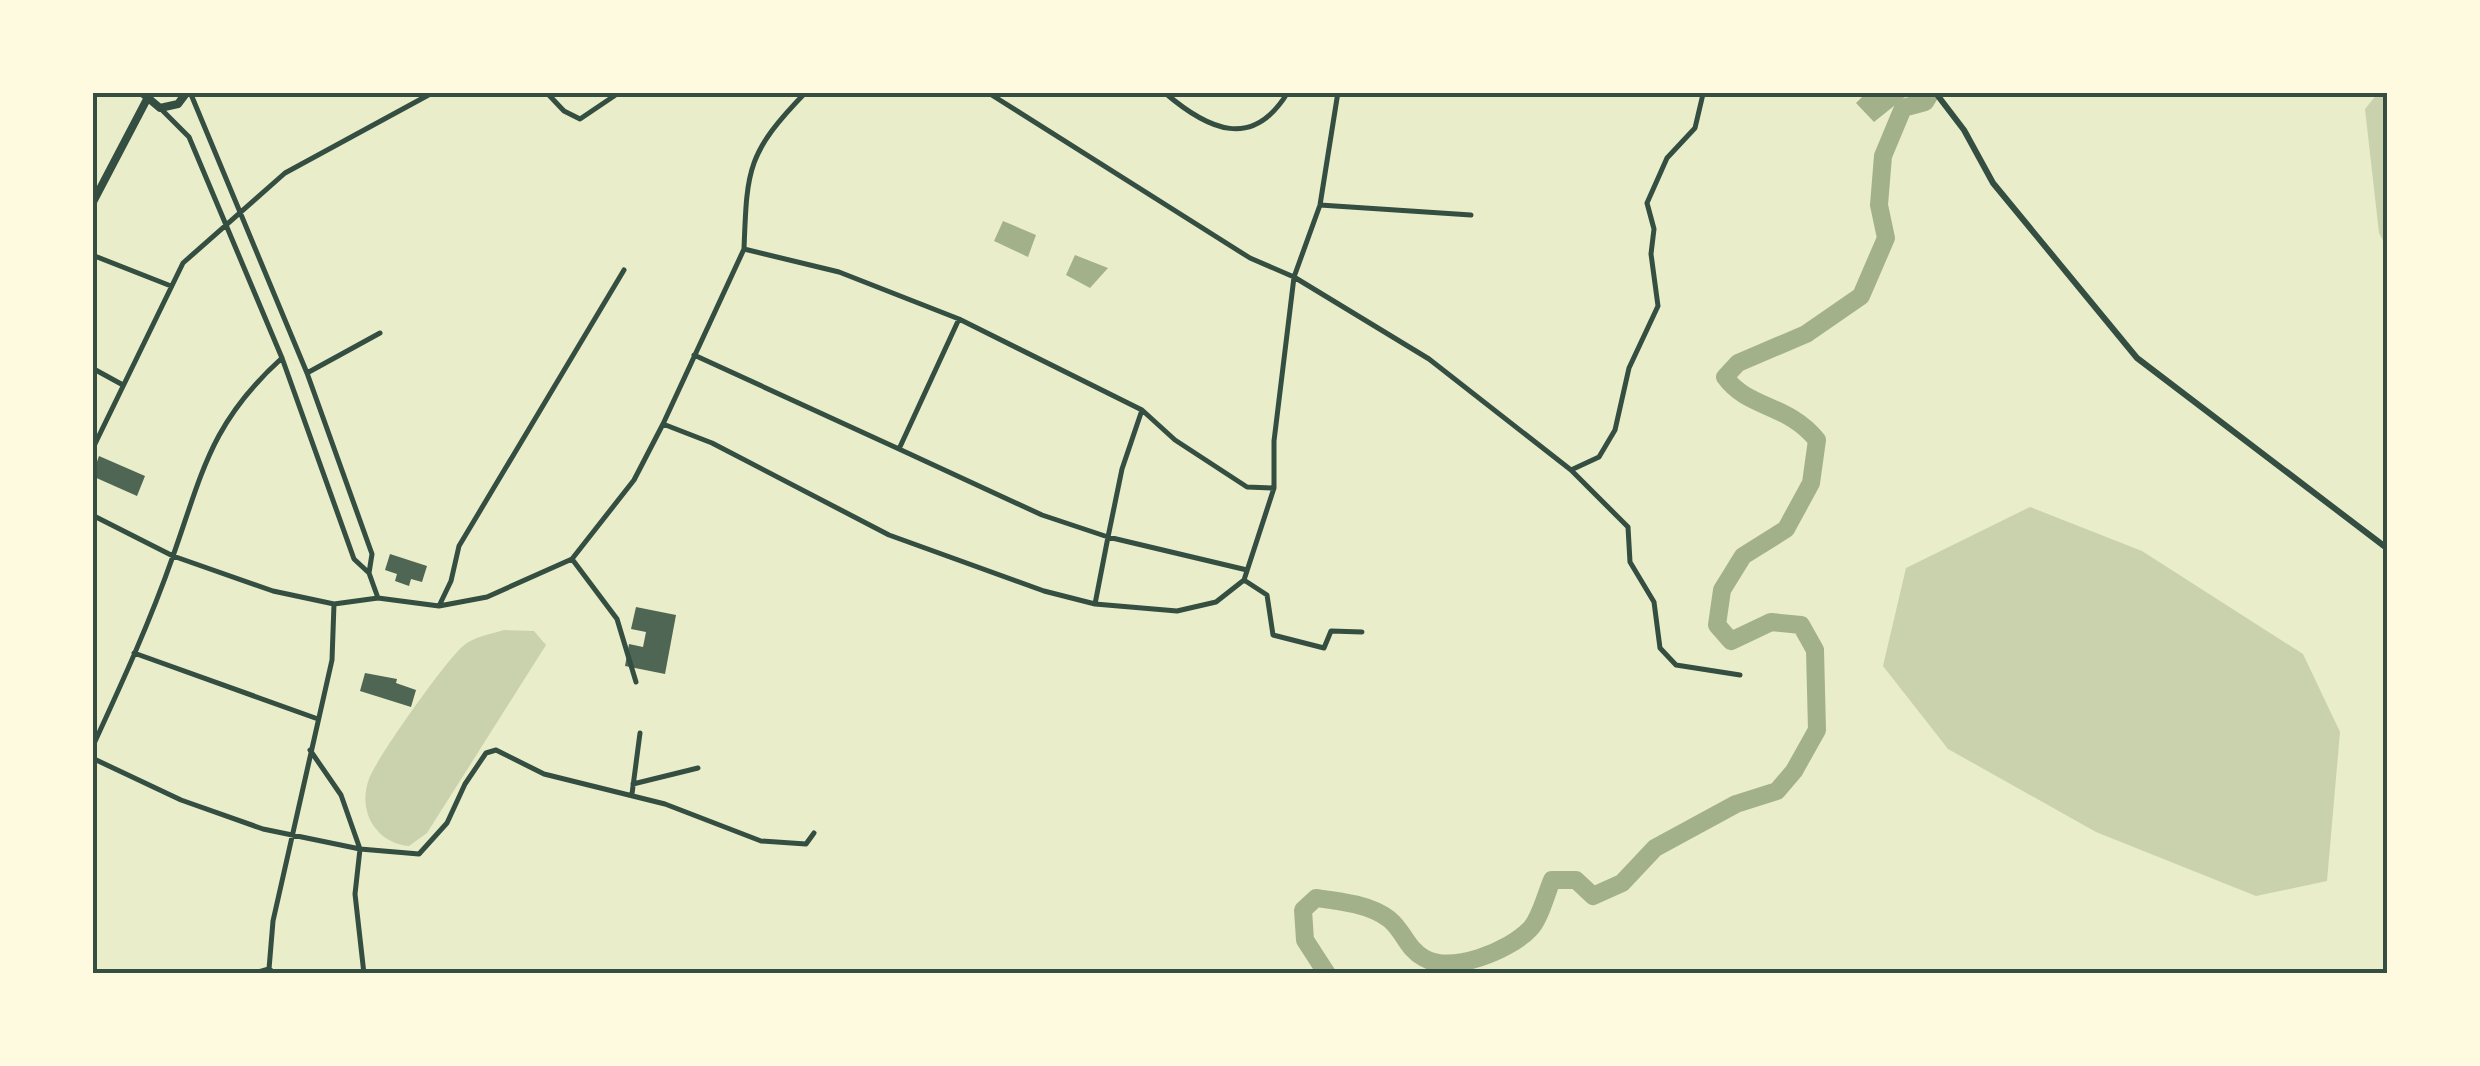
<svg xmlns="http://www.w3.org/2000/svg" width="2480" height="1066" viewBox="0 0 2480 1066" font-family="'IBM Plex Sans',sans-serif">
  <style>
    .green { fill: #cad2ad }
    .water { fill: #a3b18a }
    .lines { fill: none; stroke-linecap: round; stroke-linejoin: round }
    .river { stroke: #a3b18a; stroke-width: 18 }
    .building { fill: #4f6655 }
    .minor { stroke: #344e41; stroke-width: 5 }
    .secondary { stroke: #344e41; stroke-width: 6 }
    .trunk { stroke: #344e41; stroke-width: 8 }
    .neatline { fill: none; stroke: #344e41; stroke-width: 4 }
  </style>
  <rect width="100%" height="100%" fill="#e9edc9"/>
  <path class="green" d="M2378,93H2387V248L2379,233L2365,109Z
    M2030,507L2142,551L2303,654L2340,732L2327,881L2256,896L2096,832L1948,749L1883,666L1906,568Z
    M504,630L534,631L546,645L427,833L409,846C376,843 357,811 369,779C376,759 445,662 462,647C472,637 491,634 504,630Z"/>
  <path class="water" d="M1867,92H1910V93L1874,122L1856,103Z
    M1003,221L1036,235L1028,257L994,241Z
    M1075,255L1108,268L1090,288L1066,275Z"/>
  <g class="lines">
    <path class="river" d="M1327,974L1305,940L1303,910L1316,898C1339,901 1369,904 1389,919C1404,931 1406,948 1424,958C1452,974 1509,951 1530,929C1540,919 1546,894 1552,880H1576L1593,896L1622,883L1655,848L1736,804L1777,791L1794,771L1817,730L1815,650L1801,625L1771,622L1731,641L1717,625L1722,590L1743,556L1786,529L1811,483L1817,440C1787,403 1748,409 1725,377L1738,363L1806,334L1861,296L1886,238L1879,205L1883,156L1903,108L1925,102L1931,92"/>
  </g>
  <path class="building" d="M99,456L145,476L137,496L92,476Z
    M390,554L427,566L422,582L411,579L409,586L395,581L397,574L385,570Z
    M636,607L676,615L665,674L625,666L629,644L643,647L646,632L631,629Z
    M365,673L397,679L396,683L416,690L411,707L360,691Z"/>
  <g class="lines">
    <path class="minor" d="M190,92L307,373L372,554L369,573
      M546,92L564,111L580,119L620,92
      M987,92L1250,258L1294,277L1429,359L1571,470L1628,527L1630,562L1654,602L1660,648L1676,665L1740,675
      M1164,92C1209,131 1253,150 1288,92
      M160,108L189,137L282,358L354,559L369,573L378,598
      M1320,205L1471,215
      M744,249C747,168 747,153 806,92
      M92,255L171,286
      M959,319L899,449L1042,515L1108,537L1122,469L1142,410
      M694,355L899,449
      M92,368L123,385
      M307,373L380,333
      M663,424L744,249L839,272L959,319L1142,410L1175,440L1247,487L1274,488
      M92,450L183,263L285,173L434,92
      M1571,470L1599,457L1615,430L1629,368L1658,306L1651,254L1654,229L1647,203L1667,158L1695,128L1703,94
      M92,515L173,556L273,591L334,604L378,598L439,606L487,597L572,559L634,480L663,424L712,443L889,535L1044,591L1095,604L1177,611L1216,602L1244,580L1274,488V441L1294,277L1320,205L1338,92
      M572,559L617,619L636,682
      M1244,580L1267,595L1273,635L1324,648L1331,631L1362,632
      M1095,604L1108,537L1247,570
      M439,606L451,581L459,546L624,270
      M134,653L318,719
      M92,748C121,685 150,622 173,556C203,471 211,422 282,358
      M310,750L341,795L360,849
      M92,758L181,800L263,829L360,849
      M633,784L698,768
      M632,794L640,733
      M251,974L269,969
      M276,974L269,969L273,921L332,660L334,604
      M364,974L355,894L360,849L419,854L447,823L465,784L486,753L496,750L544,774L665,804L761,841L806,844L814,833"/>
    <path class="secondary" d="M1935,92L1964,130L1993,183L2137,358L2388,549"/>
    <path class="trunk" d="M141,92L160,108L178,104L187,92
      M92,204L146,101"/>
  </g>
  <rect width="2480" height="1066" fill="none" stroke="#fefae0" stroke-width="190"/>
  <rect x="95" y="95" width="2290" height="876" class="neatline"/>
</svg>
